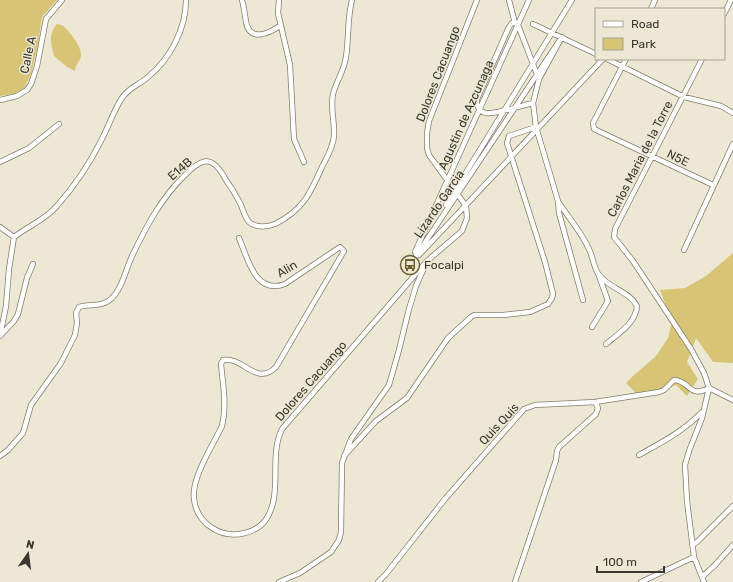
<svg xmlns="http://www.w3.org/2000/svg" width="733" height="582" viewBox="0 0 733 582" font-family="Rubik,sans-serif">
  <style>
    .green { fill: #d7c475 }
    .lines { fill: none; stroke-linecap: round; stroke-linejoin: round }
    .street-casing { stroke: #827d6a; stroke-width: 6 }
    .street { stroke: #fff; stroke-width: 4.5 }
    .labels { text-anchor: middle; dominant-baseline: central; stroke-width: 3; stroke-linejoin: round; paint-order: stroke }
    .street-label { font-size: 12px; fill: #38362e; stroke: #ede8d3 }
    .poi-label { font-size: 12px; fill: #38362e; stroke: #ede8d3; text-anchor: start }
  </style>
  <rect width="100%" height="100%" fill="#ede8d3"/>
  <path class="green" d="M0,0H57L42,17L38,45L31,74L24,89L13,94L0,96Z
    M57,24C58,24 62,25 63,26C69,30 83,49 81,56C80,62 75,65 75,71L67,67L54,56C51,44 48,34 57,24Z
    M733,253V363L713,362L696,338L687,362L698,379L687,396L676,385L641,398L626,383L633,376L656,356L668,338L672,322L660,290L685,288L706,276Z"/>
  <g class="lines">
    <g class="street-casing">
      <path id="street" d="M242,0C244,7 245,15 246,22C250,43 270,33 281,25
        M279,0L278,13L290,65L294,139L304,162
        M509,0L515,23
        M651,9L655,0
        M724,14L731,0
        M533,24L596,54
        M607,59L684,97L721,106L733,113
        M626,59L593,123L594,129L713,185
        M702,59L615,229L614,237L633,261L691,349L704,373L709,388L702,418L689,451L685,465L687,501L694,557L704,582
        M0,100L17,96L27,90L31,84L37,66L46,19L62,0
        M533,103C524,105 493,115 486,113C479,112 476,105 477,99L509,27L512,23H515L518,25L538,77
        M0,162L29,148L59,124
        M559,203C569,218 582,233 589,249C593,257 594,269 599,275C610,289 629,291 637,306C636,323 618,334 606,344
        M446,205L572,0
        M0,227L14,237L9,269L6,306L0,336
        M14,237C27,227 46,219 56,207C74,187 90,163 102,139C109,125 114,110 122,98C129,87 139,85 148,77C170,59 186,29 186,0
        M239,238C248,259 255,295 285,284L337,249L340,247L344,251L276,367C256,387 243,356 223,360L221,364C223,385 227,406 222,426C213,445 191,478 194,499C197,524 221,539 245,533C253,531 260,527 265,521C284,495 268,457 282,429L427,261L462,231L467,218L466,206L429,155L427,148V133L429,121L477,0
        M684,250L733,144
        M415,252L529,0
        M419,255L603,59
        M410,265L562,37L539,79L533,103L536,127L558,201L559,213L583,300
        M592,327L608,301L599,276
        M0,336L14,321L18,314L27,278L33,264
        M709,388L733,400
        M639,455C664,441 684,431 704,410
        M0,456L8,450L23,433L31,405L61,363L75,335L77,323L76,313L79,307C89,304 103,307 111,299C122,289 126,269 132,256C146,227 161,198 185,175C204,156 213,156 226,180C231,187 236,195 240,203C243,209 245,218 249,222C256,228 267,227 275,224C303,210 310,194 322,167C327,157 333,148 334,136C335,122 330,109 333,94C336,82 344,71 346,57C349,38 347,19 352,0
        M344,456L376,421L407,398L448,338L471,317L474,315H503L530,312L548,304L552,298L553,294L545,262L507,143L509,136L536,127
        M692,545L697,542L733,506
        M702,577L715,565L733,545
        M279,582L300,573L331,552L339,540L341,532L342,463L351,439L389,385L399,350L409,309L416,286L425,266
        M378,582L386,574L445,499L524,409L535,405L595,402L659,392L664,390L674,380C690,380 688,399 709,388
        M515,582L556,460L557,451L559,447L596,414L598,408L595,402
        M641,582L694,557"/>
    </g>
    <use href="#street" class="street"/>
  </g>
  <defs>
    <g id="bus-ring" transform="scale(1)"><circle r="9.5" fill="#ede8d3" stroke="#6d612d" stroke-width="1.5"/><path d="M-5-6H5V4H4V6H2V4H-2V6H-4V4H-5ZM-3.5-4V0h7V-4ZM-3.5 1.2v1.5H-2V1.2ZM2 1.2v1.5H3.5V1.2Z" fill="#6d612d"/></g>
  </defs>
  <g fill-rule="evenodd">
    <use href="#bus-ring" x="410" y="265"/>
  </g>
  <g class="labels">
    <g class="street-label">
      <text transform="translate(28 55) rotate(-78)">Calle A</text>
      <text transform="translate(438 74) rotate(-69)">Dolores Cacuango</text>
      <text transform="translate(466 115) rotate(-66)">Agustin de Azcunaga</text>
      <text transform="translate(678 158) rotate(26)">N5E</text>
      <text transform="translate(640 159) rotate(-63)">Carlos Maria de la Torre</text>
      <text transform="translate(180 169) rotate(-41)">E14B</text>
      <text transform="translate(439 204) rotate(-56)">Lizardo Garcia</text>
      <text transform="translate(287 269) rotate(-30)">Alin</text>
      <text transform="translate(311 381) rotate(-49)">Dolores Cacuango</text>
      <text transform="translate(499 424) rotate(-47)">Quis Quis</text>
    </g>
    <g class="poi-label">
      <text x="424" y="265">Focalpi</text>
    </g>
  </g>
  <rect x="595" y="8" width="130" height="52" fill="#ede8d3" stroke="#a5a191"/>
  <rect x="603" y="21" width="20" height="6" fill="#ffffff" stroke="#a5a191"/>
  <text x="631" y="28" font-size="12" fill="#38362e">Road</text>
  <rect x="603" y="38" width="20" height="12" fill="#d7c475" stroke="#a5a191"/>
  <text x="631" y="48" font-size="12" fill="#38362e">Park</text>
  <g transform="translate(28 554) rotate(14)" stroke="#ede8d3" stroke-width="3" paint-order="stroke">
  <path d="M0-3L7 15L0 10L-7 15Z" fill="#38362e"/>
  <text y="-6" font-size="11" font-weight="bold" text-anchor="middle" fill="#38362e">N</text>
  </g>
  <path d="M597 566v6h67v-6" fill="none" stroke="#38362e" stroke-width="2"/>
  <text x="603" y="566" font-size="12" fill="#38362e" stroke="#ede8d3" stroke-width="3" paint-order="stroke">100 m</text>
</svg>
